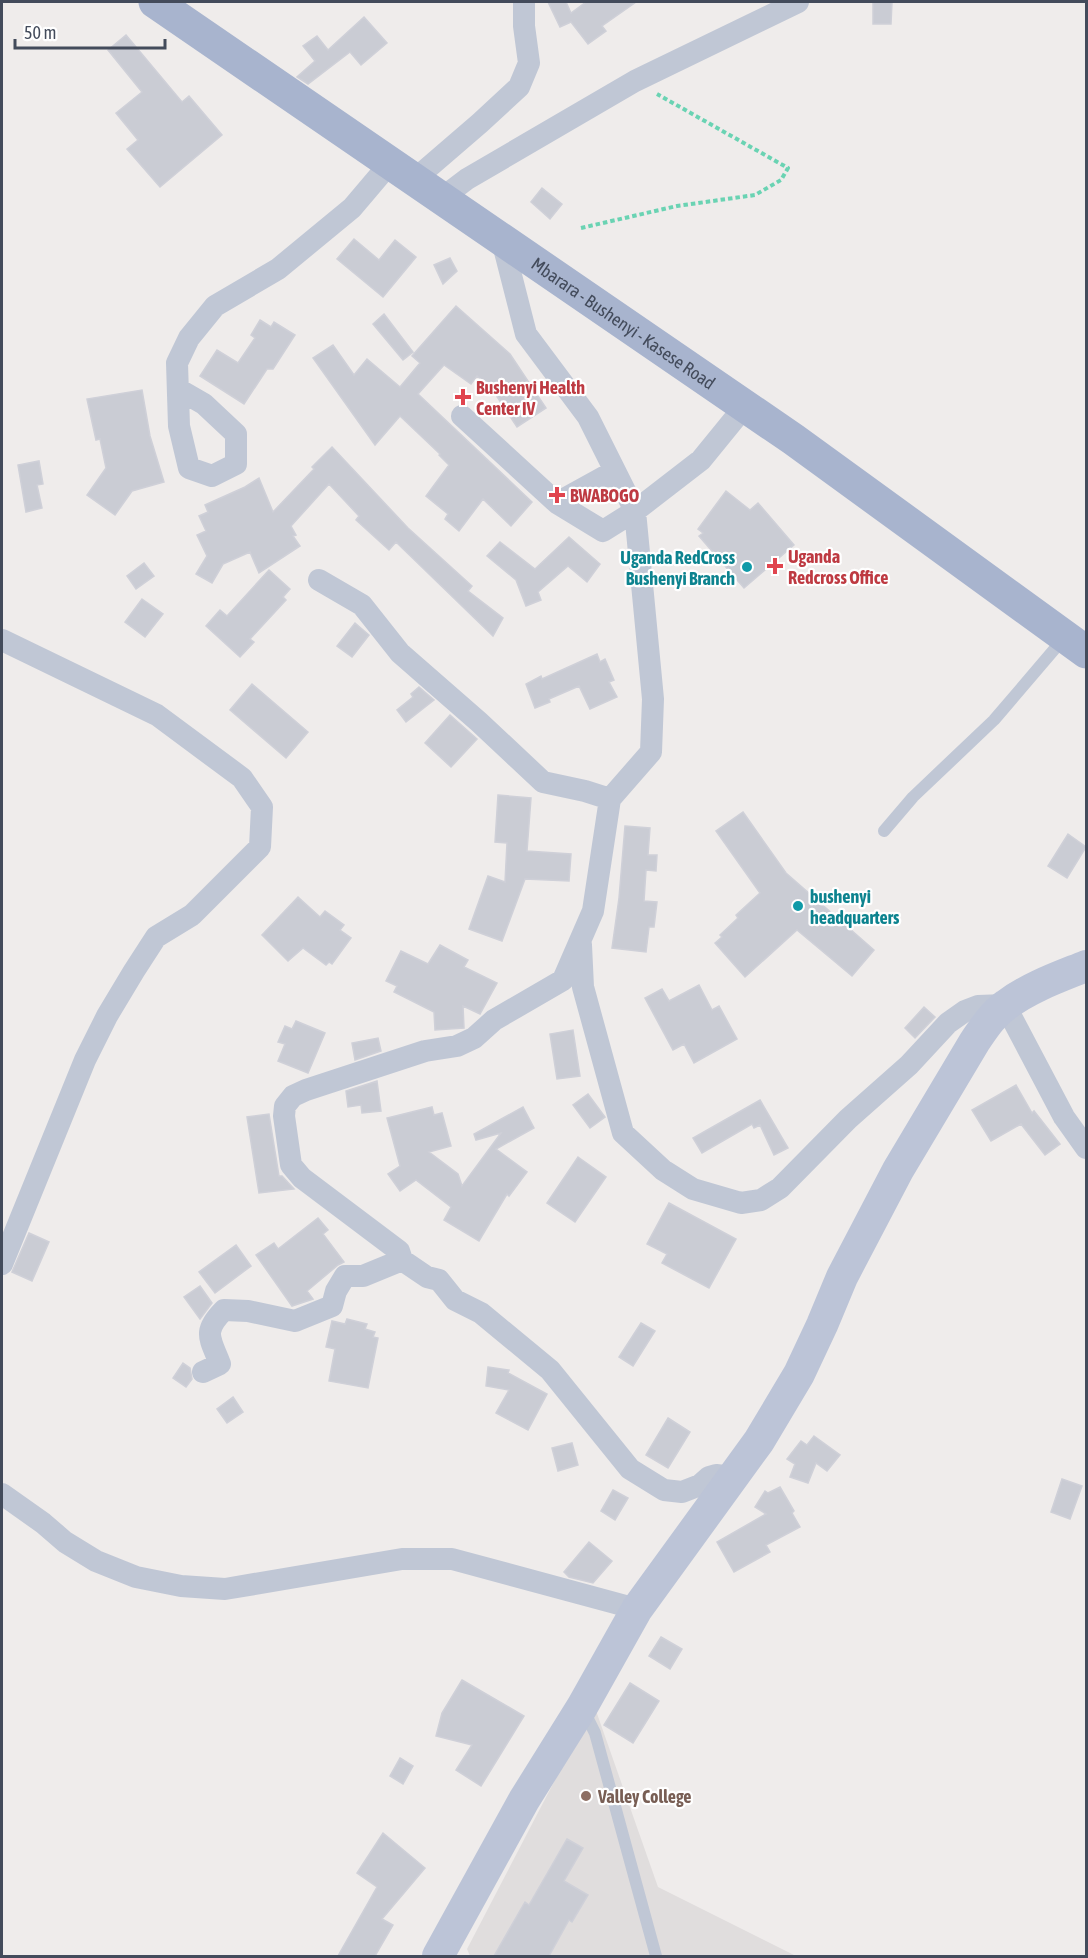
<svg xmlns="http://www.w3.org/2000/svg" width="1088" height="1958" viewBox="0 0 1088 1958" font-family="'Asap Condensed',sans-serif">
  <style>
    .education { fill: #e0dddd }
    .building { fill: #caccd4; stroke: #cfd0d8; stroke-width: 1.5 }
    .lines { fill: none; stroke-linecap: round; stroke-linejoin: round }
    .path { stroke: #6ad3b3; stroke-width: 4; stroke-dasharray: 4.5 3; stroke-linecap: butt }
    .lane { stroke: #c0c7d5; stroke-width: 12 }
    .street { stroke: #c0c7d5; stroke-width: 22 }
    .secondary { stroke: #bcc4d7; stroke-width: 32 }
    .primary { stroke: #a8b4ce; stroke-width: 33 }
    .health-dot { fill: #e0444e; stroke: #fff; stroke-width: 2 }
    .culture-dot { fill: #0f9aa8; stroke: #fff; stroke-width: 2 }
    .education-dot { fill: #8d6e63; stroke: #fff; stroke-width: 2 }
    .labels { text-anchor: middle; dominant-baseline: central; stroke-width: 4.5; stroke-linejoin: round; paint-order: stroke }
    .street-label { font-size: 18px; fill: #434b5b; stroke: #fff }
    .health-label { font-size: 18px; font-weight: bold; fill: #be3a42; stroke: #fff; text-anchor: start }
    .culture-label { font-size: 18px; font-weight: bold; fill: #0d838f; stroke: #fff; text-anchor: end }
    .education-label { font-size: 18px; font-weight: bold; fill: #785e54; stroke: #fff; text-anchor: start }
  </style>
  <rect width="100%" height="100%" fill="#efeceb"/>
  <path class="education" d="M594,1705L658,1887L796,1956H470L467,1949Z"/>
  <path class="building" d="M548,2H566L571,13L586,2H636L602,26L606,31L588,44L571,22L560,27Z
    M873,2H892L891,24H873Z
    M364,17L387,43L361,65L350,52L308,84L297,77L315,61L303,46L317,36L328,50Z
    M126,35L182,102L189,96L222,135L160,187L127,149L138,140L116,113L142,92L108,50Z
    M542,188L562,204L550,219L531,202Z
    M354,239L379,260L395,240L416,257L383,297L337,259Z
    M450,258L457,271L443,284L434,265Z
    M456,306L510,354L546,408L517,427L492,389L477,376L471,384L444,365L418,394L532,502L511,526L483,499L459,531L445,519L448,514L426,496L449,465L439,455L440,454L400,416L375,445L313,358L333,345L354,375L367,359L400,387L420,363L412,356Z
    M384,314L413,352L403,360L373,324Z
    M260,320L271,327L274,322L295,335L273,369H267L244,404L200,376L217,350L238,363L255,338L251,335Z
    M142,390L150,436L164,482L132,491L115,515L87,495L106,468L100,439L96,440L87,399Z
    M332,447L408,528L472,586L468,591L503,618L493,636L396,542L389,550L356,520L359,516L329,484L291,526L296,535L293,536L300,546L259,573L250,552L223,564L212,583L196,574L207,556L197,535L206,531L199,516L208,512L205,505L245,487L259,478L273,512L314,469L312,467Z
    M39,461L43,484L37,485L42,508L26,512L18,465Z
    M726,491L750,510L758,503L794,545L744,588L699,536L703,533L698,529Z
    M569,537L600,564L587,582L568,566L538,592L541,600L526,606L516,580L487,556L500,542L535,569Z
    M144,563L154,576L136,589L127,576Z
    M269,570L290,589L283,597L286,600L250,639L254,642L240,657L206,626L220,610L227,616Z
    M142,599L163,614L145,637L125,622Z
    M355,623L369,635L352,657L337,646Z
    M597,654L600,662L605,659L614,680L609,682L617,697L590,709L579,686L549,699L550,702L535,708L526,684L541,676L542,679Z
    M252,684L308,732L286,758L230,710Z
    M419,687L434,700L406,722L397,710L413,697L411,694Z
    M450,715L477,739L451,767L425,743Z
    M498,795L531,798L527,851L571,854L569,881L525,879L502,941L469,929L488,876L505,882L507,843L495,842Z
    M743,812L786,873L874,950L852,976L797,930L745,977L715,943L722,937L720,935L738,918L736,915L760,893L716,831Z
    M625,826L650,828L648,855H657L656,871L646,870L644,901L657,902L654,927H649L646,952L612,948L619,898Z
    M1068,834L1086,847L1067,878L1048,866Z
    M298,897L320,917L325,911L344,925L340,930L351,938L332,964L329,962L326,965L303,948L288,961L262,935Z
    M440,945L468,960L464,967L497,983L480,1014L463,1006L464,1028L435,1030L434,1012L394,992L397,986L386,981L401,951L428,964Z
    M699,985L712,1010L719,1006L737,1039L694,1063L684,1044L673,1050L645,998L662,989L669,1001Z
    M924,1007L935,1017L915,1038L905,1028Z
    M296,1021L325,1033L308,1073L278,1061L285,1044L278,1042L285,1026L292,1029Z
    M573,1030L580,1076L557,1079L550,1034Z
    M378,1038L381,1051L355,1060L352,1043Z
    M377,1081L381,1111L362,1113L361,1105L348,1107L346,1091Z
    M1016,1085L1032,1113L1034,1111L1060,1144L1045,1155L1021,1124L991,1141L972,1110Z
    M588,1094L605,1117L590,1128L573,1105Z
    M760,1100L788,1148L774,1155L760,1125L754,1128L752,1124L702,1153L693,1138Z
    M432,1107L434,1115L442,1113L451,1146L429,1152L458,1174L462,1186L501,1133L476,1140L474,1134L523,1107L534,1128L496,1149L527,1172L509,1196L507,1194L479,1241L444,1220L451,1207L416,1180L400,1191L388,1174L400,1166L387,1118Z
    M269,1114L279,1176H282L294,1189L259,1193L247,1117Z
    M578,1157L606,1177L575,1222L547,1203Z
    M669,1203L736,1239L709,1288L662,1263L667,1254L647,1244Z
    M318,1218L328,1230L323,1234L344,1262L338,1265L307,1291L313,1299L292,1306L256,1255L274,1243L278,1249Z
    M29,1233L49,1242L32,1281L12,1272Z
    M236,1245L251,1266L215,1293L199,1272Z
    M200,1286L212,1303L200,1319L184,1297Z
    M347,1319L367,1324L365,1329L375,1332L373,1337L378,1338L368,1388L329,1381L335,1349L326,1347L332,1321L345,1324Z
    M641,1323L655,1331L633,1366L619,1357Z
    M183,1363L190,1368L192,1379L186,1387L173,1378Z
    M488,1367L509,1370L508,1373L547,1394L528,1430L496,1413L509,1390L486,1386Z
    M233,1397L243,1412L227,1423L217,1409Z
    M668,1418L690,1432L668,1468L646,1455Z
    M814,1436L840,1455L827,1471L816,1463L808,1483L790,1477L795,1464L787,1459L801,1441L807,1445Z
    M572,1443L578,1465L558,1471L552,1448Z
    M1062,1479L1082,1486L1070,1519L1051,1512Z
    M780,1487L794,1511L792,1513L800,1527L766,1545L770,1552L734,1572L717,1542L766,1514L755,1507L765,1491L768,1493Z
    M613,1490L628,1498L615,1520L601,1511Z
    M589,1542L612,1561L593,1583L569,1577L564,1572Z
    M661,1637L682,1649L670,1669L649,1656Z
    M462,1680L524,1716L481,1786L456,1770L472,1745L436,1736L442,1713Z
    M630,1683L659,1701L633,1743L604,1725Z
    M400,1758L413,1766L403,1784L390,1776Z
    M383,1833L425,1868L382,1919L393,1925L375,1956H338L377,1887L357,1873Z
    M567,1839L583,1848L564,1881L588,1895L572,1922L569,1920L549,1956H494L525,1902L529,1905Z"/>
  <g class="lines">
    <path class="path" d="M581,228L677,206L755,195L781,180L788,168L657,94"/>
    <path class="lane" d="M884,831L913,797L994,720L1064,638
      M584,1711L595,1733L656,1956"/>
    <path class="street" d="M415,179L480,123L519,87L529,63L524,26V2
      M442,198L467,179L635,81L798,2
      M502,240L526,334L588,417L635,511L653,699L651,752L610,799L593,911L563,980L494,1020L474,1038L457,1046L425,1051L306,1090L293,1096L285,1106L284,1116L291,1165L302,1178L399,1251L402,1260L427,1277L439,1280L455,1300L481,1313L550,1370L630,1469L664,1490L682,1492L700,1485L709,1477L716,1475L734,1477
      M178,389L204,404L236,434V464L212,476L189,468L179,426L177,363L189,338L215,306L278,269L352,208L391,162
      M462,416L557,503L603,531L635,511L701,460L745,406
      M557,503L615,471
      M319,580L362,605L400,653L479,722L543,782L585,791L610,799
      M2,640L157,715L242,778L262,807L260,847L192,915L156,937L134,971L107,1016L85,1060L2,1264
      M581,945L583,987L623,1133L663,1170L693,1189L741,1203L761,1200L780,1188L848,1119L909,1065L948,1023L965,1011L978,1006L1005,1005L1064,1117L1086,1148
      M203,1372L220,1364C210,1338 202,1332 224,1310L248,1311L295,1321L332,1306L336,1291L345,1276H363L402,1260
      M2,1494L43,1523L65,1542L96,1561L136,1577L181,1586L225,1589L402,1559H452L637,1609"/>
    <path class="secondary" d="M438,1956L524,1800L582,1707L637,1609L759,1441L799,1374L822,1325L842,1277L898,1170L975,1041C984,1028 993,1014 1006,1005C1030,987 1059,977 1086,966"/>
    <path class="primary" id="s1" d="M155,2L793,439L1086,652"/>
  </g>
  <g class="health-dot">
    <path d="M460 388h6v6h6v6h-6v6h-6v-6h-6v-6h6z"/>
    <path d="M554 486h6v6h6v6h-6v6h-6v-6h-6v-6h6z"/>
    <path d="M772 557h6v6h6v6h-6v6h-6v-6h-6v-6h6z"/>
  </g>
  <g class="culture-dot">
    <circle cx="747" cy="567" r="6"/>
    <circle cx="798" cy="906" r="6"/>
  </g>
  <circle class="education-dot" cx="586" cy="1796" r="6"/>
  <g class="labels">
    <g class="street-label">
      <text stroke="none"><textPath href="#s1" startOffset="568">Mbarara - Bushenyi - Kasese Road</textPath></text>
    </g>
    <g class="health-label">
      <text x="476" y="387">Bushenyi Health<tspan x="476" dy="21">Center IV</tspan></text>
      <text x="570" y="495">BWABOGO</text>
      <text x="788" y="556">Uganda<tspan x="788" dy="21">Redcross Office</tspan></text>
    </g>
    <g class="culture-label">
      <text x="735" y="557">Uganda RedCross<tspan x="735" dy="21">Bushenyi Branch</tspan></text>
      <text x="810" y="896" text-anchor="start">bushenyi<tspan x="810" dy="21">headquarters</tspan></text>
    </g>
    <g class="education-label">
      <text x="598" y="1796">Valley College</text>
    </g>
  </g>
  <rect width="1088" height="1958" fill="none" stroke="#434b5b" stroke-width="6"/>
  <path d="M15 39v9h150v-9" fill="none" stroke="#434b5b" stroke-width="3"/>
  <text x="24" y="39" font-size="18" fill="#434b5b" stroke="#ffffff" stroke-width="4.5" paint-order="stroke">50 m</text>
</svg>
